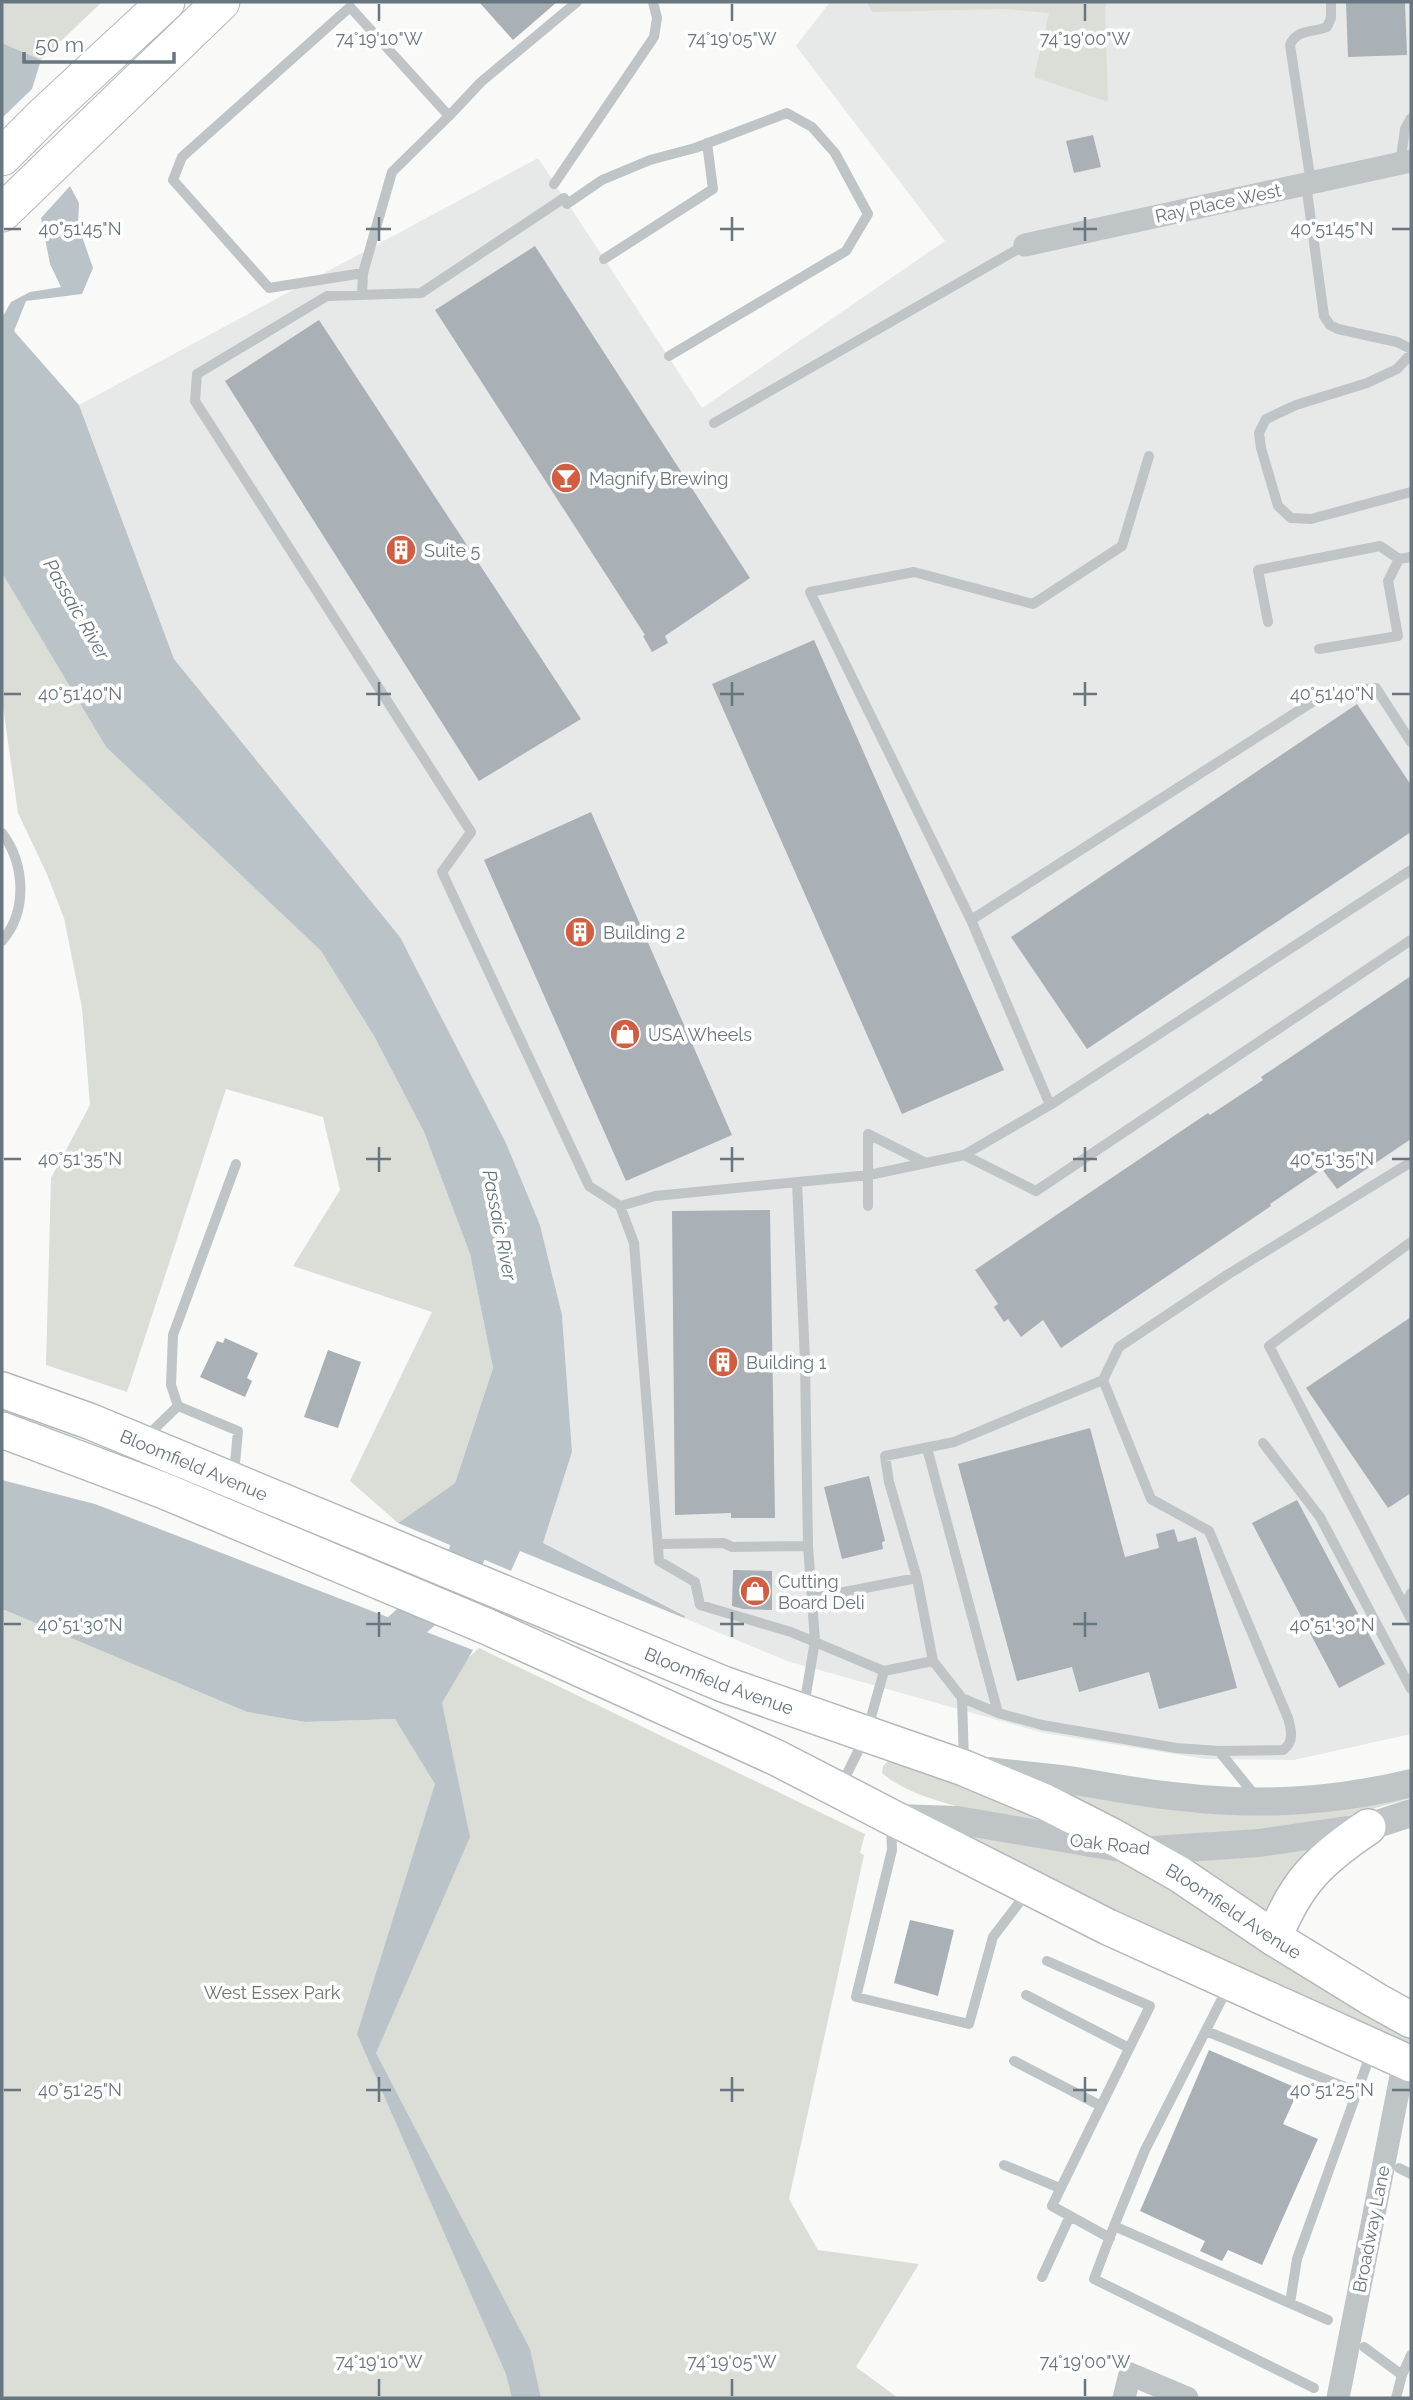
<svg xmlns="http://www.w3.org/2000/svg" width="1413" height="2400" viewBox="0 0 1413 2400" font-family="Raleway,sans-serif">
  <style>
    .built { fill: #e7e8e8 }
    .green { fill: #daded7 }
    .water { fill: #bac4c8 }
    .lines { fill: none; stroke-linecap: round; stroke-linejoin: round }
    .river { stroke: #bac4c8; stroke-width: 37 }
    .building { fill: #a9b0b6 }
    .primary-casing { stroke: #b3b8bb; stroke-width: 38 }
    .trunk-casing { stroke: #b5b9bc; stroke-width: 39 }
    .service { stroke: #bfc4c7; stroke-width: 10 }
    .minor { stroke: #bfc4c7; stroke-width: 23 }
    .tertiary { stroke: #bfc4c7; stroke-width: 28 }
    .primary { stroke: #fff; stroke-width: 35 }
    .trunk { stroke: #fff; stroke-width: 37 }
    .ticks { fill: none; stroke: #67767f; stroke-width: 2.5 }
    .labels { text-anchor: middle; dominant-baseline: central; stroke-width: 7; stroke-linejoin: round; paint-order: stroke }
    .street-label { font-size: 18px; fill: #67767f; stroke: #fff }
    .poi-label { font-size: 18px; fill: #67767f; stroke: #fff; text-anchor: start }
    .park-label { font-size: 18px; fill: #697866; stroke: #fff }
    .water-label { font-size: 19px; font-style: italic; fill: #627379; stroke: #fff }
    .ticks-label { font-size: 18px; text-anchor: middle; fill: #67767f; stroke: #fff; stroke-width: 7; stroke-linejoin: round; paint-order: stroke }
  </style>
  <rect width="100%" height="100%" fill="#f9f9f8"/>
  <path class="built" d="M830,2H1411V1734L1294,1760L1205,1759L1044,1733L787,1661L684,1618V1615L543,1543L572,1452L562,1315L540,1225L506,1143L400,937L174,659L79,405L538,158L702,408L945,241L796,46Z"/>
  <path class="green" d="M2,2H102L41,60L2,43Z
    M867,2H1108L1105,8L1108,102L1034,77L1049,13L1005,9L872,12Z
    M2,573L106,747L321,951L374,1036L424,1132L470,1254L493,1368L455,1483L398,1523L350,1481L432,1312L293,1266L340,1190L323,1117L226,1089L127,1392L46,1365L51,1178L90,1105L82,1008L64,918L46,872L18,813L2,699Z
    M2,1609L247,1712L305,1722L395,1719L397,1722L479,1648L865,1834L860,1853L864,1855L789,2199L818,2250L919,2264L856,2367L898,2398H2Z
    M889,1760H899L1035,1815L1036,1819L1033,1822C989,1813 916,1803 882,1773L883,1766Z
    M1059,1790L1411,1793V1798L1340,1818L1281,1829L1185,1836H1147Z
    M956,1834L1124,1857L1411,2034V2050L1204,1958Z
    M1328,1840L1265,1911L1185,1861Z"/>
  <path class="water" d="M2,43L41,60L32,89L2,118Z
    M70,186L79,203L78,225L93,268L82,294L26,301L14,331L79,405L174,659L400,937L506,1143L540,1225L562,1315L572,1452L543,1543L685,1616L684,1618L520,1551L511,1571L398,1523L455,1483L493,1368L470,1254L424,1132L374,1036L321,951L106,747L2,573V318L11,302L30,292L61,287L50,264L41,218Z
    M2,1480L95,1504L473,1650L442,1703L470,1837L376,2053L530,2349L541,2398H512L506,2374L357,2034L435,1784L395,1719L305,1722L247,1712L2,1609Z"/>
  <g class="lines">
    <path class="river" d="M370,1655H373L456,1582L485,1507"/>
  </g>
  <path class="building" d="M479,2H557L513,40Z
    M1346,2H1405L1407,55L1348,57Z
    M1093,135L1101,167L1074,173L1066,141Z
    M535,246L750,578L665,636L668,643L652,652L643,636L645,635L435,310Z
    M319,320L581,719L479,781L225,381Z
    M814,640L1004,1070L902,1114L712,684Z
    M1357,704L1411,785V832L1087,1049L1011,937Z
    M591,812L732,1135L626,1181L484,860Z
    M1411,976V1139L1337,1189L1322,1169L1270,1204L1271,1206L1061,1348L1043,1320L1021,1337L1008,1319L1004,1322L994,1307L998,1304L975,1270L1208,1113L1210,1115L1263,1080L1261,1077Z
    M770,1210L775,1518H731V1513L675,1515L672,1211Z
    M1411,1317V1493L1388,1508L1306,1388Z
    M225,1338L258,1353L247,1378L252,1381L245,1397L200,1377L217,1341L223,1343Z
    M328,1350L361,1362L338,1428L304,1417Z
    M1090,1428L1125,1557L1159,1548L1156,1534L1174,1529L1178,1542L1196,1537L1237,1688L1159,1709L1149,1672L1079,1692L1072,1667L1017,1681L958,1464Z
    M869,1476L885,1541L882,1542L883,1549L842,1559L824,1487Z
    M1297,1500L1385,1664L1339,1688L1252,1523Z
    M733,1570L772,1571V1610L743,1609L732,1606Z
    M910,1920L954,1930L938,1996L894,1983Z
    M1209,2050L1299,2089L1283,2124L1318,2139L1262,2265L1228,2250L1222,2261L1200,2251L1205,2241L1140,2211Z"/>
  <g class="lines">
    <g class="primary-casing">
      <g id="primary">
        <path id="s1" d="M2,1390L89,1421L723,1684L964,1768L1045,1802L1110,1835L1179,1874L1274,1938L1375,2000L1411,2020"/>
        <path d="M2,1430L162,1490L488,1627L777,1758L891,1817L1108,1927L1411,2064"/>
        <path d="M1274,1938C1296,1882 1319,1860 1368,1827"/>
      </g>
    </g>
    <g class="trunk-casing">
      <path id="trunk" d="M2,157L44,115L166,2
        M2,213L221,2"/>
    </g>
    <path class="service" d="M1400,164L1405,129L1411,118
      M1311,183L1290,45C1296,29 1313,33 1327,27L1331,18V2
      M554,184L654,37L657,18L653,2
      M1306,184L1324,316L1330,325L1338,329L1397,342L1411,349
      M564,198L421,293L327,296L197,374L195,401L471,832L442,872L589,1186L620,1206L634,1243L659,1561L695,1582L700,1605L791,1632L884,1671L933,1661L962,1698L998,1713L1042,1725L1176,1748L1219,1751L1283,1750C1295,1742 1291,1729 1288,1718L1209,1531L1151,1499L1103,1380
      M567,204L602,180L650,160L695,148L787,113L812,127L835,153L868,214L846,251L669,356
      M604,259L713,189L707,143
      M363,273L392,172L449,116
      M362,295L363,273L269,288L173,180L182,157L350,7L449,116L481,82L577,2
      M1411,354L1397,369L1367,383L1296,405L1266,419L1259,433L1261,448L1278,506L1291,518L1311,519L1411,492
      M714,423L1025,245
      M1268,622L1258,570L1380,546L1399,559L1411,557
      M1319,649L1398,636L1388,581L1399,559
      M2,833C25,864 28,911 2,941
      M971,920L1320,697L1338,692L1376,688L1411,742
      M1050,1105L971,920L810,592L914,572L1033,604L1122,546L1149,456
      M868,1134V1206
      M868,1134L926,1163
      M964,1155L1036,1191L1411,940
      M797,1182L805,1361L808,1546L815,1641L804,1706
      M620,1206L655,1196L869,1175L964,1155L1050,1105L1411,870
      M1411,1242L1269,1346L1411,1619
      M178,1406L171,1385L173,1335L236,1164
      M144,1439L178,1406L238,1431L234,1474
      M1263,1443L1320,1517L1411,1689
      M927,1448L998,1713
      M658,1544L724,1543L732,1547L808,1546
      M813,1598L917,1578
      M1405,1606L1411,1593
      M933,1661L917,1578L889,1482L885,1456L954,1442L1103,1380L1119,1347L1227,1275L1411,1162
      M962,1698L964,1762
      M1219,1751L1257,1798
      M841,1786L866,1735L884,1671
      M891,1824L892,1850L856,1997L969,2024L993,1937L1028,1891
      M1047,1961L1150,2006L1052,2206L1110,2238
      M1026,1995L1129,2048
      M1206,2031L1357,2092
      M1014,2061L1101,2106
      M1004,2165L1060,2188
      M1399,2168L1411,2174
      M1114,2226L1145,2150L1229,1985
      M1042,2277L1070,2216
      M1290,2303L1297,2259L1371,2053
      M1364,2347L1402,2375
      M1314,2388L1094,2279L1114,2226L1328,2320
      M1396,2398L1402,2375L1411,2355"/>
    <path class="minor" d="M1025,245L1411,161
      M1124,2398L1130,2374L1187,2398
      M1338,2398L1404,2061"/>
    <path class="tertiary" d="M990,1771C1019,1775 1047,1777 1076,1781C1111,1787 1146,1794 1182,1797C1258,1806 1337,1801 1411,1783
      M895,1818L957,1820L1138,1851L1259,1843L1368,1827L1411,1813"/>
    <use href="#primary" class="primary"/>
    <use href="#trunk" class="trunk"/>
  </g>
  <path class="ticks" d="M379,4V21M732,4V21M1085,4V21M379,217V241M732,217V241M1085,217V241M4,229H21M366,229H391M720,229H744M1073,229H1097M1392,229H1410M379,682V706M732,682V706M1085,682V706M4,694H21M366,694H391M720,694H744M1073,694H1097M1392,694H1410M379,1147V1172M732,1147V1172M1085,1147V1172M4,1159H21M366,1159H391M720,1159H744M1073,1159H1097M1392,1159H1410M379,1612V1637M732,1612V1637M1085,1612V1637M4,1624H21M366,1624H391M720,1624H744M1073,1624H1097M1392,1624H1410M379,2077V2102M732,2077V2102M1085,2077V2102M4,2090H21M366,2090H391M720,2090H744M1073,2090H1097M1392,2090H1410M379,2379V2396M732,2379V2396M1085,2379V2396"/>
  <defs>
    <g id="bar-disc" transform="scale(1.575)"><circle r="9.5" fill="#d25d40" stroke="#fff"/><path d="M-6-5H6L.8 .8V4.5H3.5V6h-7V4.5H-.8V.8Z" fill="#fff"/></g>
    <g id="building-disc" transform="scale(1.575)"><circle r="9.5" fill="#d25d40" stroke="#fff"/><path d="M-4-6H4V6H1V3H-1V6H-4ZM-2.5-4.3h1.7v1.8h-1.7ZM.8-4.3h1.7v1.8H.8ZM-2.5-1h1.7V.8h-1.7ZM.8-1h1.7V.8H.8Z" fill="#fff"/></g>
    <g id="shop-disc" transform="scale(1.575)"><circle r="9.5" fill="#d25d40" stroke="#fff"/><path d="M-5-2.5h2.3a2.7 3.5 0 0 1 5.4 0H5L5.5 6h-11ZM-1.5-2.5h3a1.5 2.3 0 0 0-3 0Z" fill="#fff"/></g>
  </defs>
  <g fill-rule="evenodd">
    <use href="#bar-disc" x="566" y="478"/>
    <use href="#building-disc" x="401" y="550"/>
    <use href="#building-disc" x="580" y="932"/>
    <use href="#shop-disc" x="625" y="1034"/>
    <use href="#building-disc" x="723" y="1362"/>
    <use href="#shop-disc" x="755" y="1591"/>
  </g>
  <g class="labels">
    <g class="street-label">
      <text transform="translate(1218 203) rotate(-12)">Ray Place West</text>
      <text stroke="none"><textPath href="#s1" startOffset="206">Bloomfield Avenue</textPath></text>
      <text stroke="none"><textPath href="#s1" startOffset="774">Bloomfield Avenue</textPath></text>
      <text transform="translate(1110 1844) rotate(6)">Oak Road</text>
      <text stroke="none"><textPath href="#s1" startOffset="1340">Bloomfield Avenue</textPath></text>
      <text transform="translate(1371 2229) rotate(-79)">Broadway Lane</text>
    </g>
    <g class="poi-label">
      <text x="589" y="478">Magnify Brewing</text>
      <text x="424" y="550">Suite 5</text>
      <text x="603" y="932">Building 2</text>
      <text x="648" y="1034">USA Wheels</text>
      <text x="746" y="1362">Building 1</text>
      <text x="778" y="1581">Cutting<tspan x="778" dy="21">Board Deli</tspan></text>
    </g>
    <g class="park-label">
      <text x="272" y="1992">West Essex Park</text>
    </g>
    <g class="water-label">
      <text transform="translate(77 609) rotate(60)">Passaic River</text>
      <text transform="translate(500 1225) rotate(79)">Passaic River</text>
    </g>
  </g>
  <g class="ticks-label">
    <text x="379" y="45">74°19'10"W</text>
    <text x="732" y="45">74°19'05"W</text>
    <text x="1085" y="45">74°19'00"W</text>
    <text x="80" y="235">40°51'45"N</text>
    <text x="1332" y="235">40°51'45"N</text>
    <text x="80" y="700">40°51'40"N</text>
    <text x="1332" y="700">40°51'40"N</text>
    <text x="80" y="1165">40°51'35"N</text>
    <text x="1332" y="1165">40°51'35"N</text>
    <text x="80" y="1631">40°51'30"N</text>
    <text x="1332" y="1631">40°51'30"N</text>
    <text x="80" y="2096">40°51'25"N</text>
    <text x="1332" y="2096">40°51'25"N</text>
    <text x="379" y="2368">74°19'10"W</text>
    <text x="732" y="2368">74°19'05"W</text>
    <text x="1085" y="2368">74°19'00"W</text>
  </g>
  <rect width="1413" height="2400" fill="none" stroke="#67767f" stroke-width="7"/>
  <path d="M24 52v10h150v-10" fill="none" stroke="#67767f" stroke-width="3.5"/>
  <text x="35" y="52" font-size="21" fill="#67767f" stroke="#ffffff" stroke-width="5" paint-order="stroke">50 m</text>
</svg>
